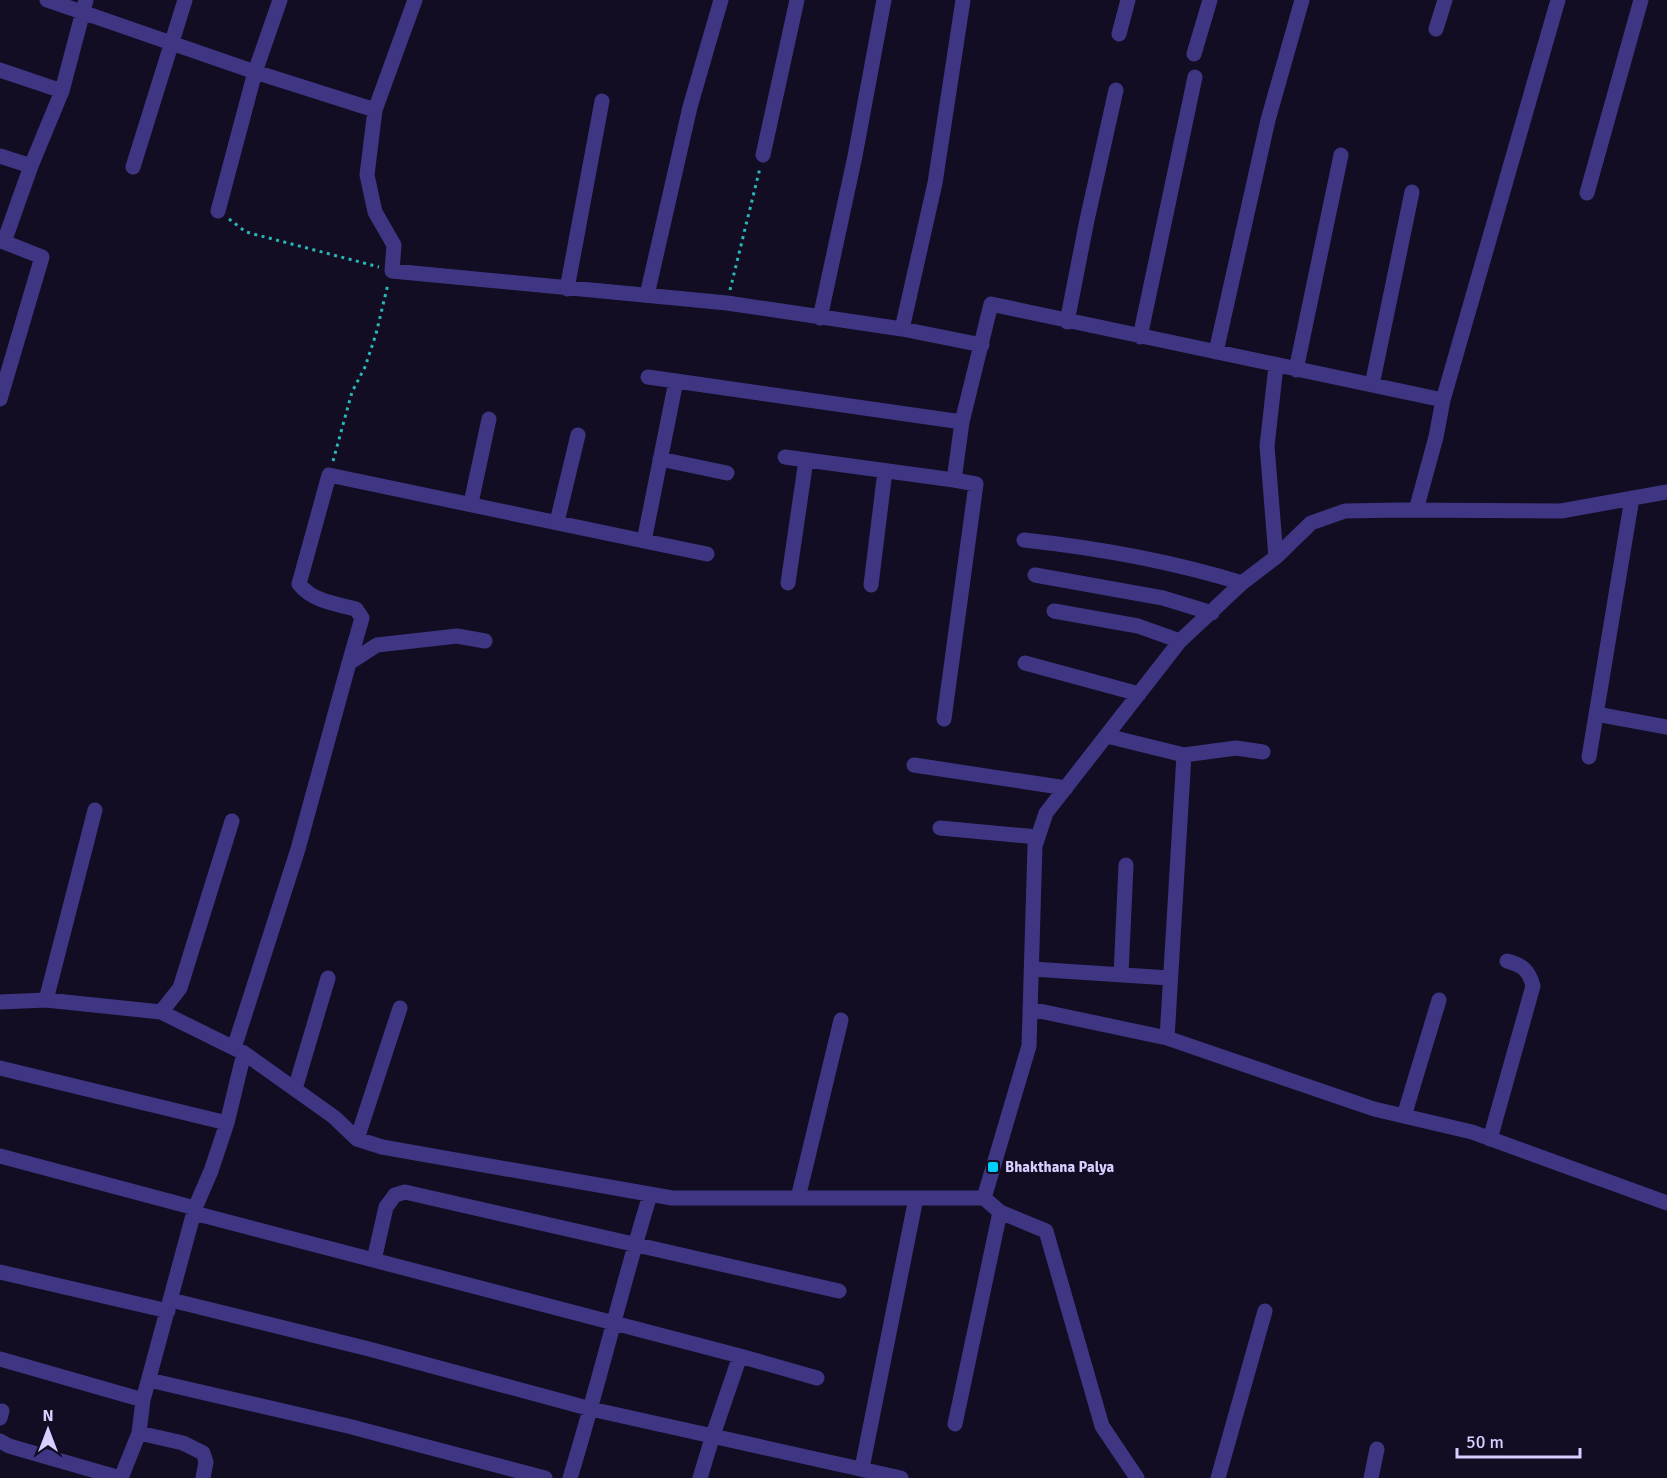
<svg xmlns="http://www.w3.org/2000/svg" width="1667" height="1478" viewBox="0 0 1667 1478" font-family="Signika,sans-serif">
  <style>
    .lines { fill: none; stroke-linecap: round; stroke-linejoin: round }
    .path { stroke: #2ab5b7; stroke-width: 3; stroke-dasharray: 3 4.5; stroke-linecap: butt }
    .minor { stroke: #3f3683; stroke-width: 15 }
    .poi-dot { fill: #00cdf9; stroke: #120d23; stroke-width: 2 }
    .labels { text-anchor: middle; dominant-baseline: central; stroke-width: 4.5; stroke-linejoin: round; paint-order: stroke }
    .poi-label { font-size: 15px; font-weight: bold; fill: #d8ceff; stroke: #120d23; text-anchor: start }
  </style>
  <rect width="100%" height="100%" fill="#120d23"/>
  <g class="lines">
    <path class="path" d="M229,219L246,232L379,267
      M730,290L760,168
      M333,461L352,392L365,367L376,334L388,284"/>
    <path class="minor" d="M47,0L255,72L375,110
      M415,0L375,110L367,175L375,212L394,245L392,271L727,303L902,329L935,183L963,0
      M1436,29L1445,0
      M1119,34L1128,0
      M1194,54L1210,0
      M0,70L62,91
      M763,155L797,0
      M0,156L31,166
      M133,167L185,0
      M1587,193L1641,0
      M218,211L255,72L280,0
      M0,241L4,242L31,166L62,91L86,0
      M567,289L602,101
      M647,295L690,107L721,0
      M820,318L855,156L884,0
      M1067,322L1087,220L1116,90
      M902,329L982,345
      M1140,337L1195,77
      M1216,352L1268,120L1302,0
      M1276,366L1267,446L1276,557
      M1296,370L1341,155
      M648,377L962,422L991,304L1443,400
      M1372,385L1412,192
      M0,399L42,257L4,242
      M785,457L954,480L962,422
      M660,459L727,473
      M471,503L489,419
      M1416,510L1436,437L1443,400L1558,0
      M557,522L578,435
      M1024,540C1098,548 1171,561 1242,583
      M644,541L707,554
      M1035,575L1163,598L1212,613
      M788,583L806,460
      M871,585L885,471
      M1054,611L1138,626L1180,641
      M349,663L362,618L356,609C336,604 312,601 299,584L329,475L644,541L676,381
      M1025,663L1139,694
      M1596,714L1667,727
      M944,719L976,484L954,480
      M1107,736L1184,755L1167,1038
      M1184,755L1236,748L1263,752
      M1589,757L1632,498
      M914,765L1066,788
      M940,828L1038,837
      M1032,969L1169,978
      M1121,975L1126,865
      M46,1000L95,810
      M0,1002L46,1000L161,1012L244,1053L334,1117L357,1139L382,1147L672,1198H984L1029,1046L1035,846L1046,813L1180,641L1242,583L1276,557L1311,523L1345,511L1398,510L1561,511L1667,492
      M1030,1009L1167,1038L1374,1109L1472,1132L1667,1203
      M161,1012L180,988L232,821
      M234,1048L298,849L349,663L377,645L457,636L485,641
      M0,1068L227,1123
      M295,1089L328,978
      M1404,1116L1439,1000
      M357,1139L400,1008
      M1490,1139L1533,986C1529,970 1522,965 1507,961
      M0,1156L195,1208
      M798,1198L841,1020
      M984,1198L1000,1212L1046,1231L1102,1426L1137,1478
      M194,1213L740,1356L713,1435L700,1478
      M374,1260L386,1207L395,1195L405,1192L839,1291
      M0,1272L168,1311
      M171,1300L369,1349L591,1409L901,1478
      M740,1356L817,1378
      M0,1359L143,1400
      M149,1380L348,1426L545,1478
      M0,1418L2,1411
      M955,1424L1000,1212
      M139,1433L183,1443L203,1453L206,1462L203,1478
      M0,1441L9,1446L120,1478
      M862,1468L916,1198
      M121,1478L139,1433L143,1400L195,1208L211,1171L227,1123L244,1053
      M570,1478C599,1384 621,1289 650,1195
      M1218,1478L1265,1311
      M1371,1478L1377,1449"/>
  </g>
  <rect class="poi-dot" x="987" y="1161" width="12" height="12" rx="3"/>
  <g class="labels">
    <g class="poi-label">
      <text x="1005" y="1167">Bhakthana Palya</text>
    </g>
  </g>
  <g transform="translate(48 1430)" stroke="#120d23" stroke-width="4.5" paint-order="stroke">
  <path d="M0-4.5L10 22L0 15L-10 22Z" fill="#d8ceff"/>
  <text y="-9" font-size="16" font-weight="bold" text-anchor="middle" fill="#d8ceff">N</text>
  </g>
  <path d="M1457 1448v9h123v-9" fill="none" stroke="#d8ceff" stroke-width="3"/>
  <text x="1466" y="1448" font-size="18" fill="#d8ceff" stroke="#120d23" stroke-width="4.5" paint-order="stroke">50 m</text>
</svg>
